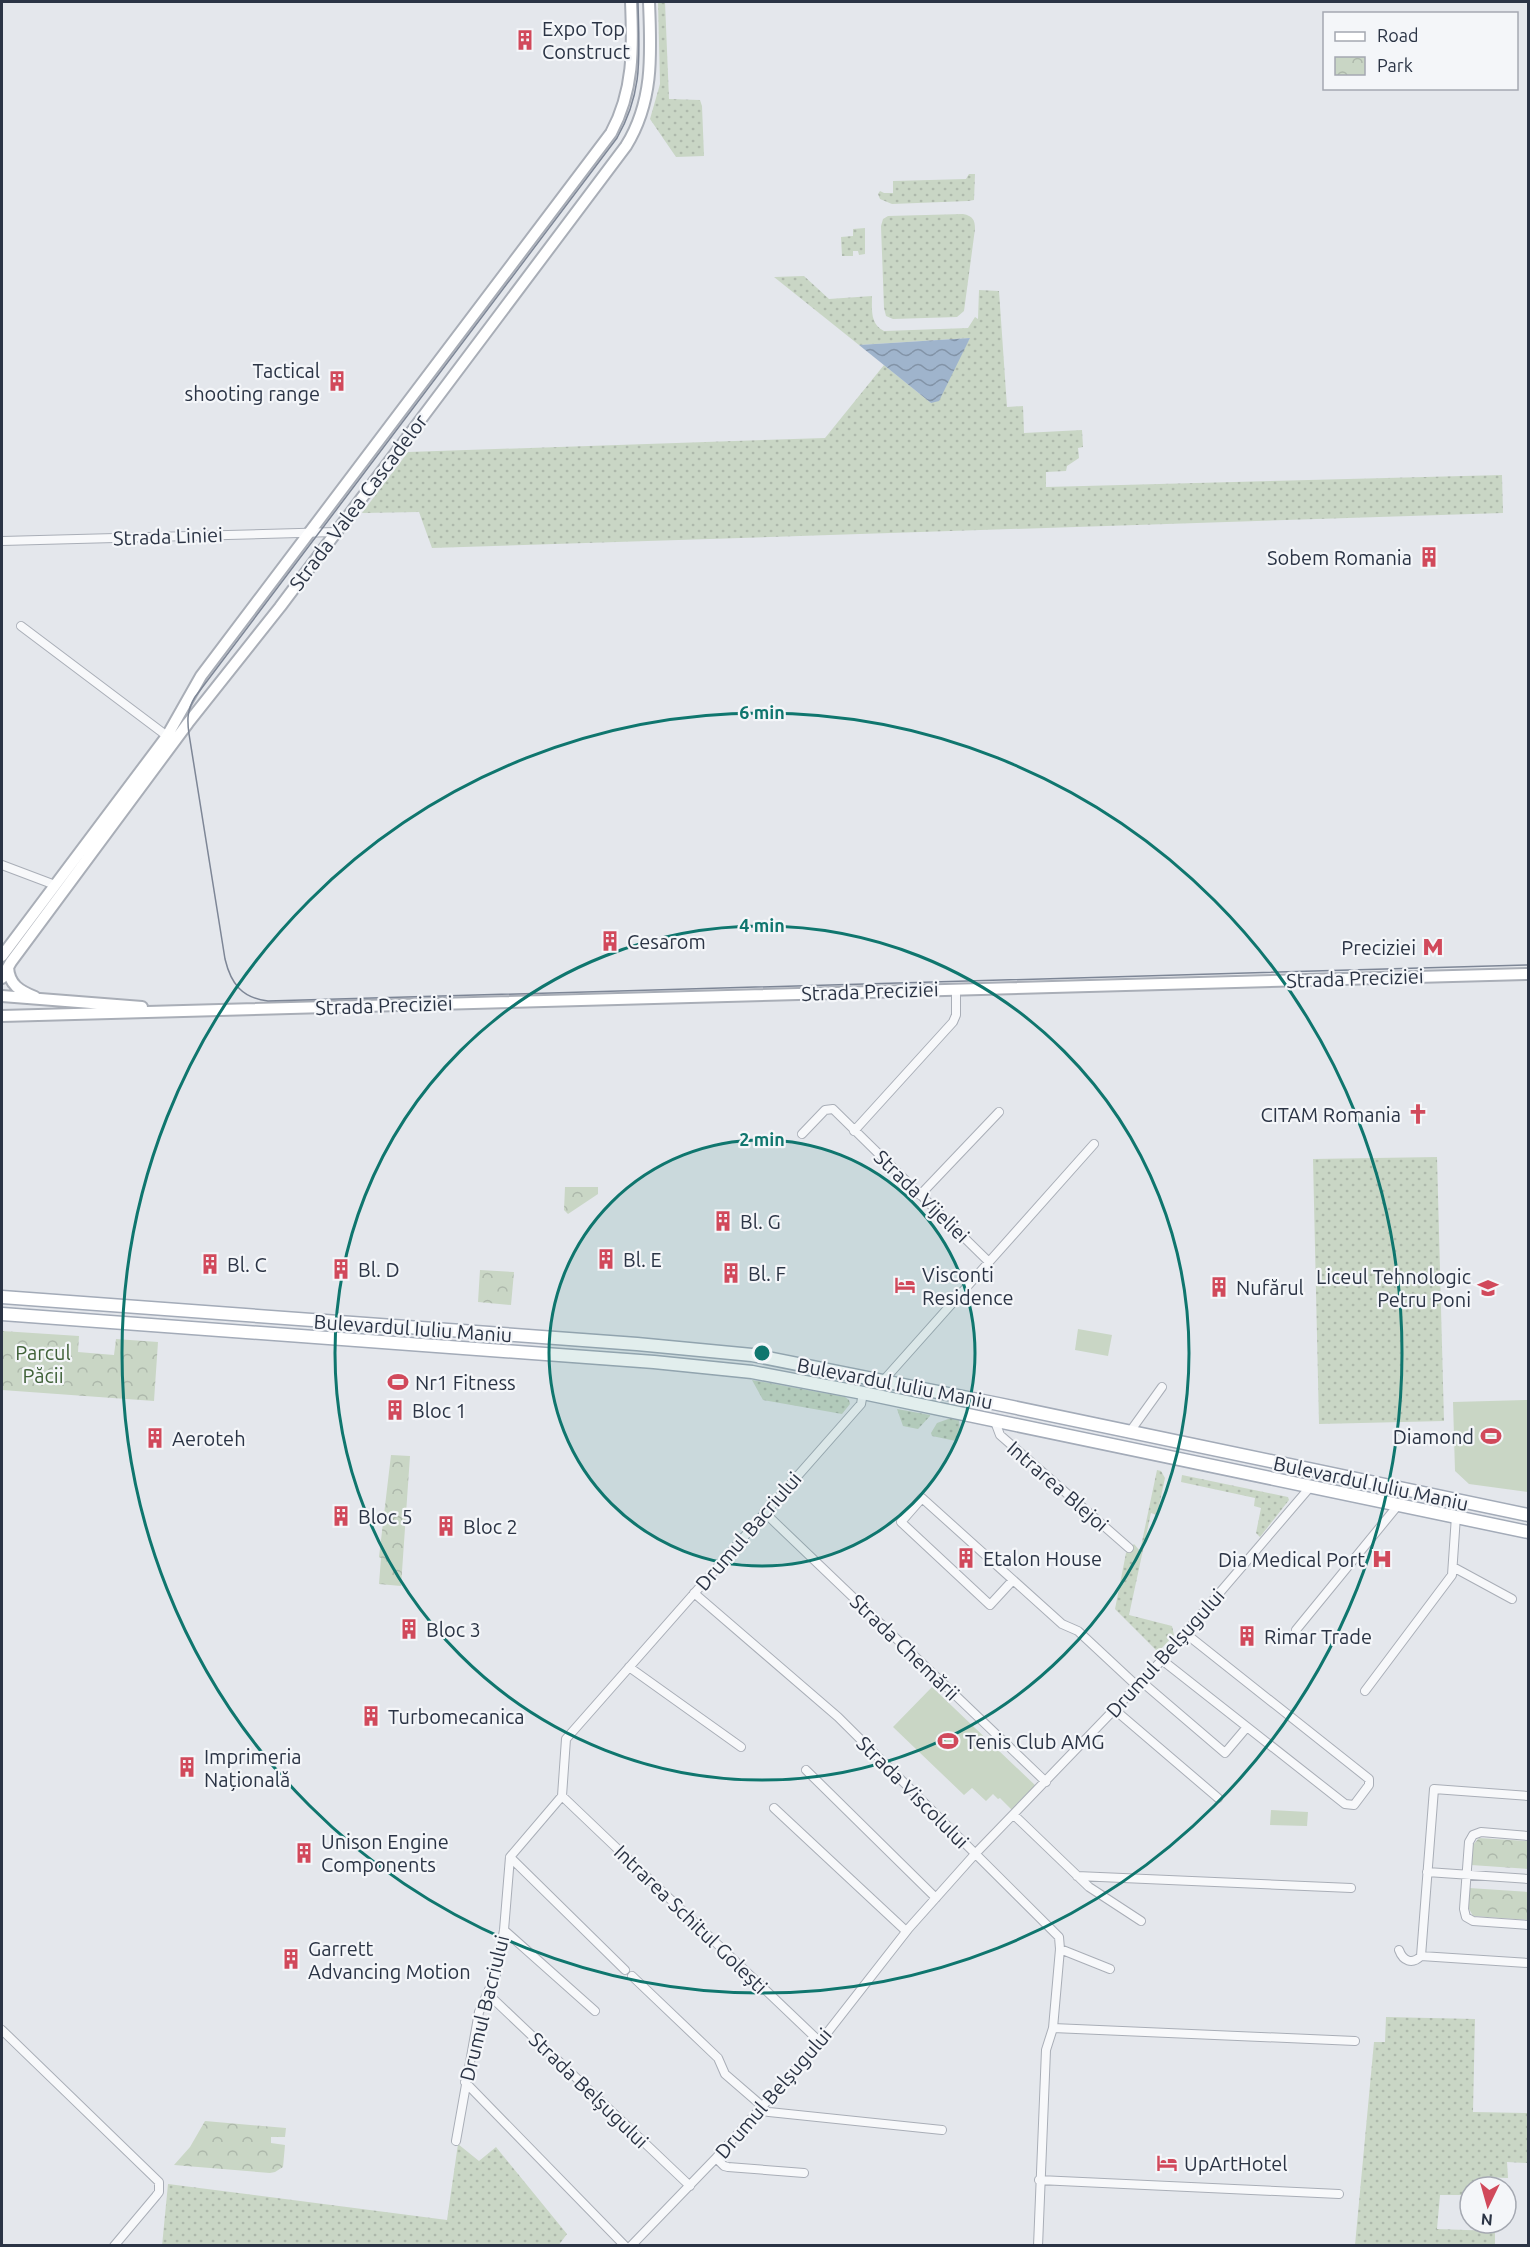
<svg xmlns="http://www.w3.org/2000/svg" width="1530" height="2247" viewBox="0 0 1530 2247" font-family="Ubuntu,sans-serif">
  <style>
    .grass { fill: url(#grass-dots) }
    .park { fill: url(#park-crowns) }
    .garden { fill: #c9d6c5 }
    .water { fill: url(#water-waves) }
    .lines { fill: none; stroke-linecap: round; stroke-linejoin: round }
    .street-casing { stroke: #a9aeb7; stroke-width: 10 }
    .secondary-casing { stroke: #a9aeb7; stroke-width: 14 }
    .primary-casing { stroke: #a3abb8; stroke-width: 15 }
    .street { stroke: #f7f8fa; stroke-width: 8 }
    .secondary { stroke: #fff; stroke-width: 10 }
    .primary { stroke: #fff; stroke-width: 12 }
    .tram { stroke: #7d8696; stroke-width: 1.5 }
    .ring { fill: none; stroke: #0f766e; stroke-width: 3 }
    .labels { text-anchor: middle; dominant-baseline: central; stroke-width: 4.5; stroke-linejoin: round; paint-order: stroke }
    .poi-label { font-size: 20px; fill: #2b3445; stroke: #f4f6f9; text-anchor: start }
    .street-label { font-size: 20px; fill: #2b3445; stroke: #f4f6f9 }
    .park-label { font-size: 20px; fill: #3f6138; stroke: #f4f6f9 }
    .centre { fill: #0f766e; stroke: #f4f6f9; stroke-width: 3 }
    .ring-label { font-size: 18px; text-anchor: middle; font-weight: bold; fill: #0f766e; stroke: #f4f6f9; stroke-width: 4.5; stroke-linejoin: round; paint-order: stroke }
  </style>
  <defs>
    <pattern id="grass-dots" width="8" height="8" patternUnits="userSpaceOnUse" patternTransform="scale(1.5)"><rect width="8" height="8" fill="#c9d6c5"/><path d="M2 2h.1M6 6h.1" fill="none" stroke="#adb8ab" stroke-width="1.8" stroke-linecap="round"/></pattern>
    <pattern id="park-crowns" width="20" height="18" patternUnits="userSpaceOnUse" patternTransform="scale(1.5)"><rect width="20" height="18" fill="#c9d6c5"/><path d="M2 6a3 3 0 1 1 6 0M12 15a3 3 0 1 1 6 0" fill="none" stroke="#adb8ab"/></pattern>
    <pattern id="water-waves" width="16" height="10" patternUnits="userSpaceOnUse" patternTransform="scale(1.5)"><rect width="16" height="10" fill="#9fb4cc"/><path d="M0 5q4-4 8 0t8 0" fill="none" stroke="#8293a7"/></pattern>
  </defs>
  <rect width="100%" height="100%" fill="#e4e7ec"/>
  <path class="grass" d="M658,2H665L669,99L700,100L702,106L704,156L676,157L650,119L660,84Z
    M969,174H975L974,200L968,201L892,204L880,199L878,194L880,191L884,193H893V181L966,179Z
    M963,214C973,216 975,220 975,229L964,311L957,317L893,319L886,316L884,308L881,226L883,219L888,216Z
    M865,228V254L859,255L858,251H853V256H842L841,237L853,236V229Z
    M804,276L829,299L872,296C872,310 870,324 884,331L968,328L975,317L978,319L979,290L999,291L1007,407L1023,406L1024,433L1082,430L1083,447L1078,448L1079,458L1067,466L1066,471L1046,472V487L1502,475L1503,513L432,548L419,512L362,513L408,452L825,438L884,365L931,403L970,338L859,345L774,277Z
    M1437,1157L1444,1421L1319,1424L1313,1159Z
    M752,1380L845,1397L849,1400L850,1404L842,1414L763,1400Z
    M897,1409L930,1415V1416L918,1429L903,1426Z
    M951,1418L959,1420L960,1431L956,1441L932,1436L931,1433L937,1423Z
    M1157,1470L1161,1471L1165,1478L1157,1515L1151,1513L1129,1615L1172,1626L1174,1635L1158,1652L1115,1609L1126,1553L1134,1544L1140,1551Z
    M1182,1475L1288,1497L1289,1500L1260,1537L1256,1533L1261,1508L1254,1506L1255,1498L1181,1482Z
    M1386,2017L1475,2019L1473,2112L1528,2113V2163L1507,2162L1508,2178L1481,2177L1480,2187H1470V2195H1440L1437,2229L1495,2231V2245H1355L1374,2042H1385Z
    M458,2144L479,2161L496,2147L567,2234L558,2246H162L168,2184L447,2220Z"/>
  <path class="park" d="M565,1187H598V1194L568,1214L564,1210Z
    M480,1270L514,1272L511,1305L478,1302Z
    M2,1331L79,1336L78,1352L114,1355L116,1339L158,1342L154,1401L2,1390Z
    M391,1455L410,1456L401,1586L379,1584L381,1558L379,1557Z
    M1479,1838L1528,1841V1869L1471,1865L1472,1846Z
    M1469,1888L1528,1892V1920L1473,1916L1468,1907Z
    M205,2121L286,2128L285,2137H271V2143L285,2145L283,2167L275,2172L270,2173L174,2165L190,2147Z"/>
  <path class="garden" d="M1078,1329L1112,1335L1108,1356L1075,1350Z
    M1528,1400V1492L1469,1484L1455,1471L1453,1402Z
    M932,1687L1037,1787L1013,1811L1000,1798L998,1799L993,1794L986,1801L972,1788L964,1795L893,1727Z
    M1271,1810L1308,1812L1307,1826L1270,1825Z"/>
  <path class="water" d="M970,338L939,401L931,403L859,345Z"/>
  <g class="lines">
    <g class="street-casing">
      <path id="street" d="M2,541L335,532
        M21,626L167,736
        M2,865L55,885
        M854,1131L953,1022L956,1015V989
        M802,1134L825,1110L833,1109L989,1262
        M920,1195L999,1112
        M883,1381L1094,1144
        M994,1419L1000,1435L1129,1548
        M1129,1433L1162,1387
        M764,1512L1046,1782
        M1453,1567L1512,1599
        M1013,1580L990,1605L901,1522L922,1498L1062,1624L1078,1631L1137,1686
        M694,1593L838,1717L1059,1937L1060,1949L1053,2028L1046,2050L1038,2246
        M1296,1630L1399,1504
        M1162,1660L1345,1804L1354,1805L1369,1785V1779L1185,1633
        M629,1667L741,1747
        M1142,1682L1225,1753L1247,1727
        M1365,1691L1452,1575L1456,1516
        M1115,1710L1218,1798
        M806,1770L936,1898
        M562,1796L820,2042
        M774,1808L906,1931
        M1014,1815L1089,1887L1141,1921
        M1528,1836L1481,1832L1473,1835L1469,1842L1464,1909L1466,1917L1473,1921L1528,1925
        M510,1857L625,1970
        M1427,1872L1528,1879
        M1077,1876L1351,1888
        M504,1930L595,2011
        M1060,1949L1110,1969
        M1399,1950C1403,1961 1412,1965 1421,1956L1434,1789L1528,1796
        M1421,1956L1528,1963
        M632,1976L718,2058L725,2074L762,2106
        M488,1994L690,2186
        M1053,2028L1355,2041
        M2,2030L159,2182V2192L156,2196L114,2246
        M465,2082L625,2246
        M759,2110L769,2112L942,2130
        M456,2141L479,2012L496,1974L504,1930L510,1857L562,1796L566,1739L861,1404L863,1393
        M716,2158L724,2166L728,2167L804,2173
        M1039,2180L1339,2194
        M631,2246L716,2158L820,2042L909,1928L975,1854L1162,1660L1311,1486"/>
    </g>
    <g class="secondary-casing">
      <path id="secondary" d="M2,956L167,736L201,676L611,133C634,91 633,48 631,2
        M8,967C9,985 20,991 35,997
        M2,978L11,962L188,723L280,607L626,146C654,101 651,53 649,2
        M2,996L142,1007
        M2,1016L1528,974"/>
    </g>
    <g class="primary-casing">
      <path id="primary" d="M2,1297L637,1344L752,1355L998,1404L1528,1515
        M2,1314L654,1362L752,1372L863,1393L1528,1532"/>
    </g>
    <use href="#street" class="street"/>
    <use href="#secondary" class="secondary"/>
    <use href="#primary" class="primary"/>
    <path class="tram" d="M638,2C639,54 644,91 617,138L195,697C187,710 187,720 189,734L225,959C231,984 242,998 268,1001L1528,965"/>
  </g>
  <circle cx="762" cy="1353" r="213" fill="#0f766e" fill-opacity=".12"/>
  <g class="ring">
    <circle cx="762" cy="1353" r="213"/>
    <circle cx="762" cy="1353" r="427"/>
    <circle cx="762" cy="1353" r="640"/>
  </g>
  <defs>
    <g id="building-bare" transform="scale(1.62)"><path d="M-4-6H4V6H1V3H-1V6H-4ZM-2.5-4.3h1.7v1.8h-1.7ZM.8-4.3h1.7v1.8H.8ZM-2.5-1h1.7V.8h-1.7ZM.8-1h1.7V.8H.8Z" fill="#d1495b" stroke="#f4f6f9" stroke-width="2.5" paint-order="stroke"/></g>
    <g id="metro-bare" transform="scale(1.62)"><path d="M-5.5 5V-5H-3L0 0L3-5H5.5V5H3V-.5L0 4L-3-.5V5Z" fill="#d1495b" stroke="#f4f6f9" stroke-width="2.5" paint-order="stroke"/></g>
    <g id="church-bare" transform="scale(1.62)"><path d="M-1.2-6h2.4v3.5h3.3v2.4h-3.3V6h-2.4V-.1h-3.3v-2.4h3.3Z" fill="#d1495b" stroke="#f4f6f9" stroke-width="2.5" paint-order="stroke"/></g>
    <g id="hotel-bare" transform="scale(1.62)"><path d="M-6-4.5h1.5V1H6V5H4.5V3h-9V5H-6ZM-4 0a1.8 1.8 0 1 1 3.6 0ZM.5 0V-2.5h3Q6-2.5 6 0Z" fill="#d1495b" stroke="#f4f6f9" stroke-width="2.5" paint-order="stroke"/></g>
    <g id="school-bare" transform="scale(1.62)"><path d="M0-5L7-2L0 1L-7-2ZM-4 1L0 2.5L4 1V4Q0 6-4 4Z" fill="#d1495b" stroke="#f4f6f9" stroke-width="2.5" paint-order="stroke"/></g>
    <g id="stadium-bare" transform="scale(1.62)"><path d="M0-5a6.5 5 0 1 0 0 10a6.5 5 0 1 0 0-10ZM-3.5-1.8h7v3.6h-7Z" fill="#d1495b" stroke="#f4f6f9" stroke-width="2.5" paint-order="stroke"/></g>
    <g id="hospital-bare" transform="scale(1.62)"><path d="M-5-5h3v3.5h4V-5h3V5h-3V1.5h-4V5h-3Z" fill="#d1495b" stroke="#f4f6f9" stroke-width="2.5" paint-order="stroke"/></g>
  </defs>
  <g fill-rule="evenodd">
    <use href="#building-bare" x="525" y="40"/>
    <use href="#building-bare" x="337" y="381"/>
    <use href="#building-bare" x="1429" y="557"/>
    <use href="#building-bare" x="610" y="941"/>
    <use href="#metro-bare" x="1433" y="947"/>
    <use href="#church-bare" x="1418" y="1114"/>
    <use href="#building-bare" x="723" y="1221"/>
    <use href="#building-bare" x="606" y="1259"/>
    <use href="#building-bare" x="210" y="1264"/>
    <use href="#building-bare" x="341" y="1269"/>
    <use href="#building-bare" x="731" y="1273"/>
    <use href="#hotel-bare" x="905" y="1285"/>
    <use href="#building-bare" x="1219" y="1287"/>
    <use href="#school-bare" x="1488" y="1288"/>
    <use href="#stadium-bare" x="398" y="1382"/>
    <use href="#building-bare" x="395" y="1410"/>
    <use href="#stadium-bare" x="1491" y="1436"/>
    <use href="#building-bare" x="155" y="1438"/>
    <use href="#building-bare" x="341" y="1516"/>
    <use href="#building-bare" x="446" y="1526"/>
    <use href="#building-bare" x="966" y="1558"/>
    <use href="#hospital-bare" x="1382" y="1559"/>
    <use href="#building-bare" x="409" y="1629"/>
    <use href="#building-bare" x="1247" y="1636"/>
    <use href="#building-bare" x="371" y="1716"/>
    <use href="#stadium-bare" x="948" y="1741"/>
    <use href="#building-bare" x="187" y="1767"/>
    <use href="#building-bare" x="304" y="1853"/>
    <use href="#building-bare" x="291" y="1959"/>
    <use href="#hotel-bare" x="1167" y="2163"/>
  </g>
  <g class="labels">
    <g class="poi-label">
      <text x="542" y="28">Expo Top<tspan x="542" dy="23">Construct</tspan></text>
      <text x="320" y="370" text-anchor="end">Tactical<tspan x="320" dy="23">shooting range</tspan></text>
      <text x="1412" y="557" text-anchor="end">Sobem Romania</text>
      <text x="627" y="941">Cesarom</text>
      <text x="1416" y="947" text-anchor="end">Preciziei</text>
      <text x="1401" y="1114" text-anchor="end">CITAM Romania</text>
      <text x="740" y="1221">Bl. G</text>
      <text x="623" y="1259">Bl. E</text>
      <text x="227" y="1264">Bl. C</text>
      <text x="358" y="1269">Bl. D</text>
      <text x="748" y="1273">Bl. F</text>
      <text x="922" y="1274">Visconti<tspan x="922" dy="23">Residence</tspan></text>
      <text x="1471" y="1276" text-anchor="end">Liceul Tehnologic<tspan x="1471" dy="23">Petru Poni</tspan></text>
      <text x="1236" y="1287">Nufărul</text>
      <text x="415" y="1382">Nr1 Fitness</text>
      <text x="412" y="1410">Bloc 1</text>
      <text x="1474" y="1436" text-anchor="end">Diamond</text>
      <text x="172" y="1438">Aeroteh</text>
      <text x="358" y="1516">Bloc 5</text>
      <text x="463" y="1526">Bloc 2</text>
      <text x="983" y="1558">Etalon House</text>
      <text x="1365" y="1559" text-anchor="end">Dia Medical Port</text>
      <text x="426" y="1629">Bloc 3</text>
      <text x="1264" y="1636">Rimar Trade</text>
      <text x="388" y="1716">Turbomecanica</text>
      <text x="965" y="1741">Tenis Club AMG</text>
      <text x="204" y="1756">Imprimeria<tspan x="204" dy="23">Națională</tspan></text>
      <text x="321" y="1841">Unison Engine<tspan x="321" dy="23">Components</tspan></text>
      <text x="308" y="1948">Garrett<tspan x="308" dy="23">Advancing Motion</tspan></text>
      <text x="1184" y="2163">UpArtHotel</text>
    </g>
    <g class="street-label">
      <text transform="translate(358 502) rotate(-53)">Strada Valea Cascadelor</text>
      <text transform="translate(168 536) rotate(-2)">Strada Liniei</text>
      <text transform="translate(1355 978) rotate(-2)">Strada Preciziei</text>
      <text transform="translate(870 991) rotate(-2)">Strada Preciziei</text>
      <text transform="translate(384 1005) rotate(-2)">Strada Preciziei</text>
      <text transform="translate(922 1196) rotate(44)">Strada Vijeliei</text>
      <text transform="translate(413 1328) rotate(4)">Bulevardul Iuliu Maniu</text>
      <text transform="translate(895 1383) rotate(11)">Bulevardul Iuliu Maniu</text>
      <text transform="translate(1371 1483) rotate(12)">Bulevardul Iuliu Maniu</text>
      <text transform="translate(1058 1486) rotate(41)">Intrarea Blejoi</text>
      <text transform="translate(748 1531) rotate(-49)">Drumul Bacriului</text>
      <text transform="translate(905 1647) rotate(44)">Strada Chemării</text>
      <text transform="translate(1165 1653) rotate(-48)">Drumul Belșugului</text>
      <text transform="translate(913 1792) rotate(45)">Strada Viscolului</text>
      <text transform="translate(691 1919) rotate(44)">Intrarea Schitul Golești</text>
      <text transform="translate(484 2008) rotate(-76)">Drumul Bacriului</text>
      <text transform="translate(589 2090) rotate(44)">Strada Belșugului</text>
      <text transform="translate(773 2093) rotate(-49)">Drumul Belșugului</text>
    </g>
    <g class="park-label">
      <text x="43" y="1352">Parcul<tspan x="43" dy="23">Păcii</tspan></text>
    </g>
  </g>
  <circle cx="762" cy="1353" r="9" class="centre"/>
  <g class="ring-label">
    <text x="762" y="719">6 min</text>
    <text x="762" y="932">4 min</text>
    <text x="762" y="1146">2 min</text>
  </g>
  <rect width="1530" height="2247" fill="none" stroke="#2b3445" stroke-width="6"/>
  <rect x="1323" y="12" width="195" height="78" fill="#f4f6f9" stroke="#a4a8b1" stroke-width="1.5"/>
  <rect x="1335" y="32" width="30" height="9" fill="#ffffff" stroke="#a4a8b1" stroke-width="1.5"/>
  <text x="1377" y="42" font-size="18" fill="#2b3445">Road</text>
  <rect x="1335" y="57" width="30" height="18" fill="url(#park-crowns)" stroke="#a4a8b1" stroke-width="1.5"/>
  <text x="1377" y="72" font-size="18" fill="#2b3445">Park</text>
  <g transform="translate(1488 2205) rotate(185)"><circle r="28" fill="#f4f6f9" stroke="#a4a8b1" stroke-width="1.5"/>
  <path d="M0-4.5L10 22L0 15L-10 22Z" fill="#d1495b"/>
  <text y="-9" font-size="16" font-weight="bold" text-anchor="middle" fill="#2b3445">N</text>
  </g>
</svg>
